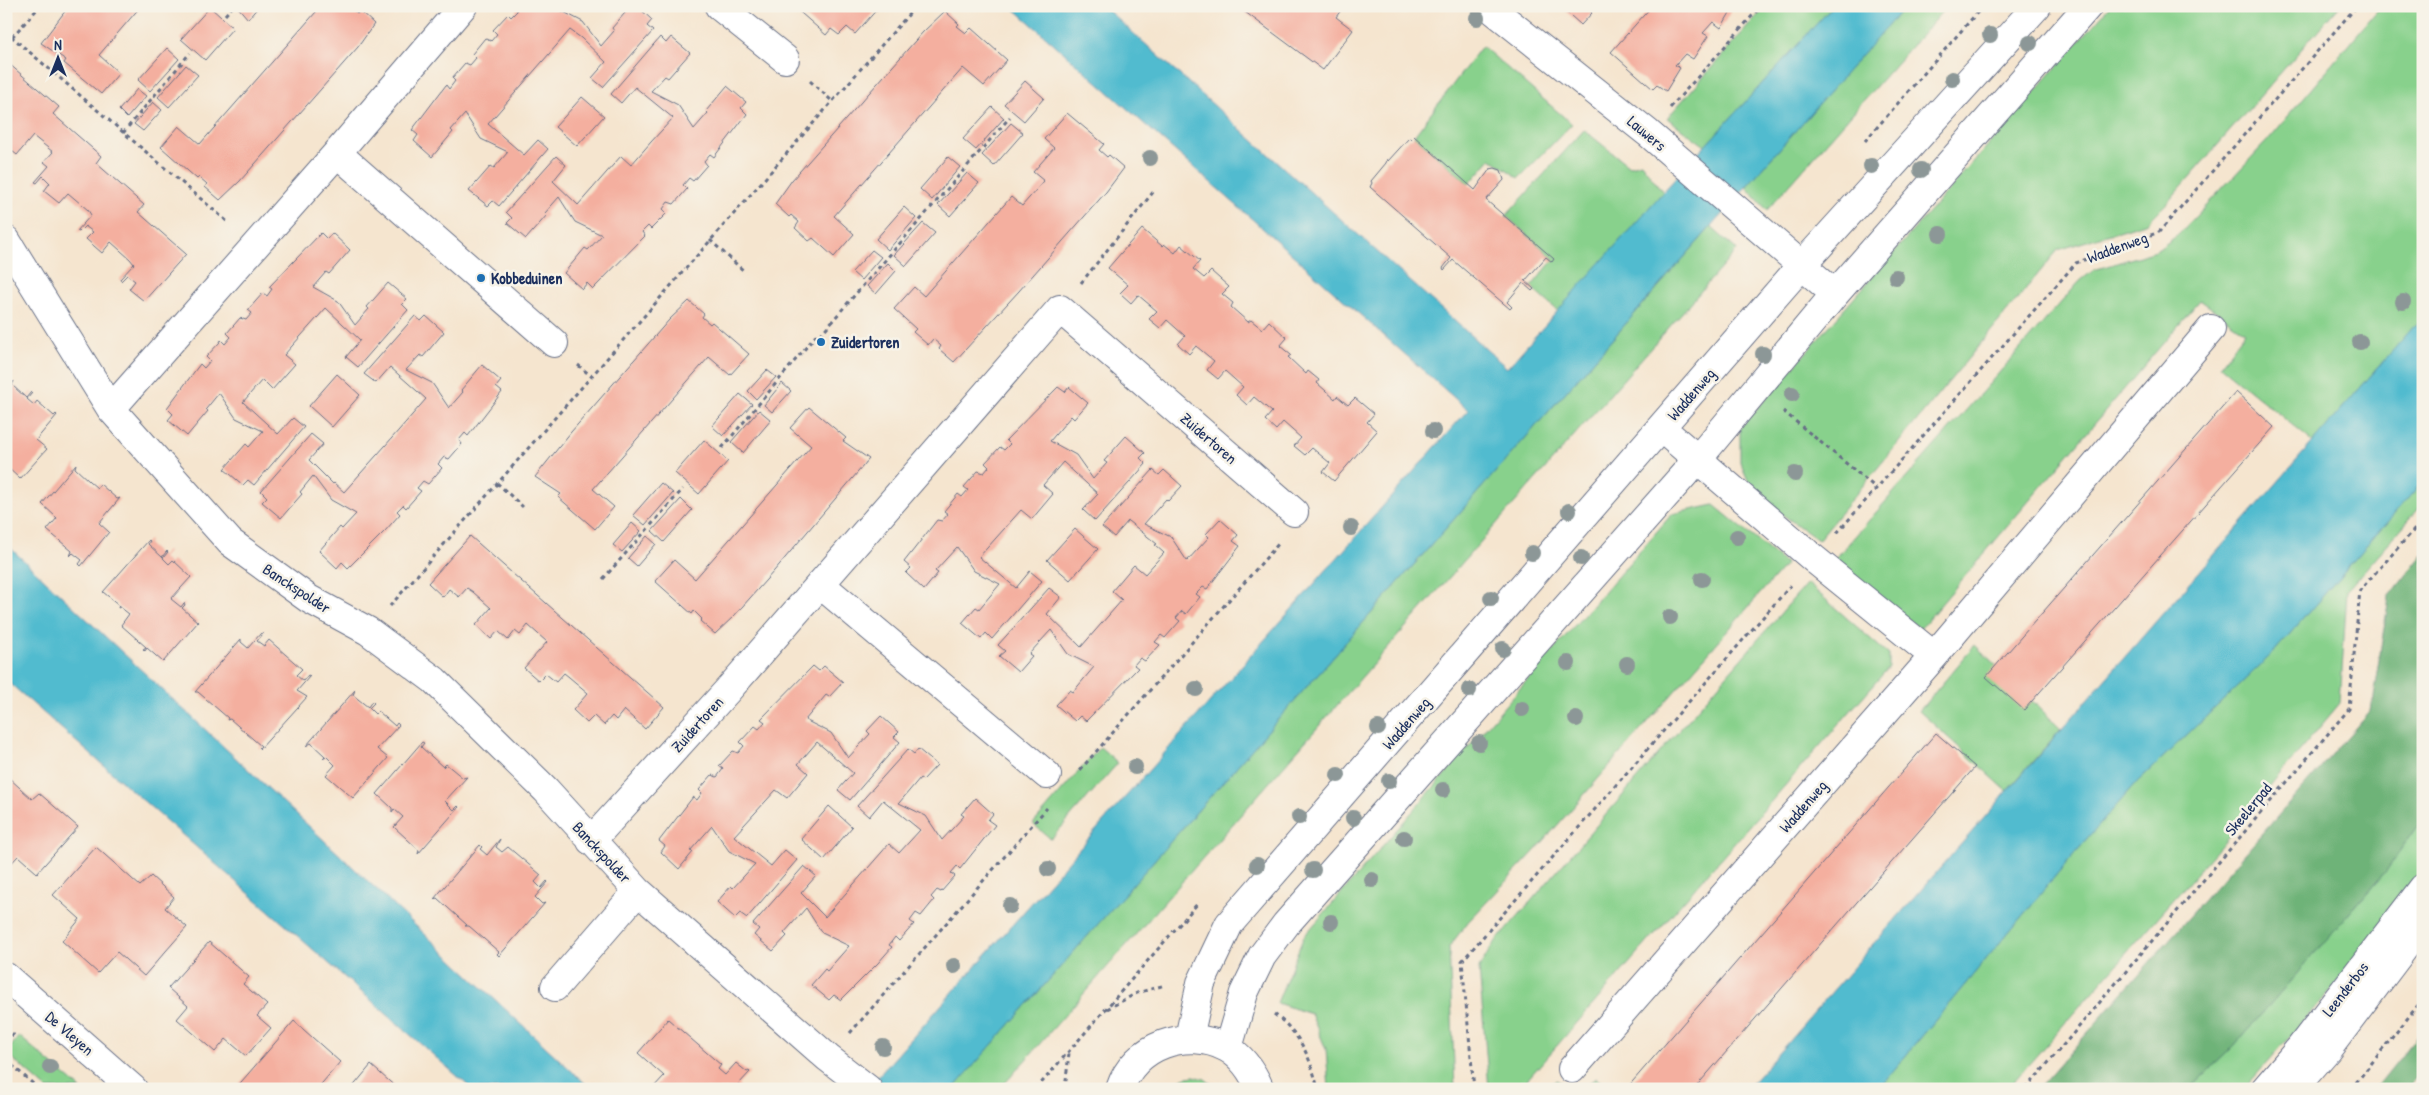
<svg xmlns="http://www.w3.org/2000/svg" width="2429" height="1095" viewBox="0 0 2429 1095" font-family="'Patrick Hand',sans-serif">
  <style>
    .green { fill: #88d18c; stroke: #528075 }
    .forest { fill: #6eb378; stroke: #44716b }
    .water { fill: #51bbcf; stroke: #367596 }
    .building { fill: #f4af9f }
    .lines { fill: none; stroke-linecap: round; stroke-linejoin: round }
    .street-casing { stroke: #676f86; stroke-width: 30 }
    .secondary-casing { stroke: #676f86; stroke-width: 30 }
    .path { stroke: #676f86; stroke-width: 3; stroke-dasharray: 4 4; stroke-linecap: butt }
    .street { stroke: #fff; stroke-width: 28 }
    .secondary { stroke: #fff; stroke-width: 28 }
    .tree { fill: #8c9797 }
    .poi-dot { fill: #1f6fb2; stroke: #f7f3e8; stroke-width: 2 }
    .labels { text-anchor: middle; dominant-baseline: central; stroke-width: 5; stroke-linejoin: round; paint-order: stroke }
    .street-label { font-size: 16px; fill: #1b2f5e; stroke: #f7f3e8 }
    .poi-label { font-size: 16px; font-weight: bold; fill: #1b2f5e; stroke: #f7f3e8; text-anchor: start }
  </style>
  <rect width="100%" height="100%" fill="#f7f3e8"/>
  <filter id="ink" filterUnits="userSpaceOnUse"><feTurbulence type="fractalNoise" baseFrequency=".02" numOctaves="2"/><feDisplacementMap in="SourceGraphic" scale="10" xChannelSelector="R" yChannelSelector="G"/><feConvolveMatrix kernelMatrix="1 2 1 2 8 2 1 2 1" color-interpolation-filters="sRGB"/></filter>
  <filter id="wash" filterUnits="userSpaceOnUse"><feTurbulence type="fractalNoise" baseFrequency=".0096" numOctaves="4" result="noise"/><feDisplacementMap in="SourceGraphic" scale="20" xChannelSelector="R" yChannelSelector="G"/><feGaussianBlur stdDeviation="1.12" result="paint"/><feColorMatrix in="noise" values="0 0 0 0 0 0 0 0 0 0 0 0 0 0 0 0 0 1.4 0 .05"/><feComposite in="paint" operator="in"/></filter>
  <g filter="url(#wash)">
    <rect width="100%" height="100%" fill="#f5e5cf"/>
    <path class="green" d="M1766,6H1833L1705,146L1667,118Z
      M1905,6H1947L1767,210L1746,187Z
      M2110,6H2339L2167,203L2148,222L2058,250L1818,540L1754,494L1740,462V428Z
      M2381,6H2423V316L2313,442L2220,366L2245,332L2200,300L1920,629L1834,560L2080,281L2094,270L2156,251L2178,235L2268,140Z
      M1482,46L1572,124L1519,178L1491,159L1469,184L1414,136Z
      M1584,130L1629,166L1641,163L1663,192L1558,311L1531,287L1554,259L1506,216Z
      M1711,227L1737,250L1000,1089H953Z
      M2423,481V504L2347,590L2340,703L2218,849L2007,1089H1878L2062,868L2137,782L2273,653Z
      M1714,505L1786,564L1534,852L1468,922L1449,947L1455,1089H1329L1326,1049L1311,1014L1277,1003L1304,936L1672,514Z
      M1807,583L1889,655V667L1519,1089H1489L1479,968L1492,946Z
      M1975,645L2061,729L2007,791L1919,711Z
      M1100,747L1118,763L1051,839L1033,824Z
      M2423,819V872L2346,973L2244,1089H2189L2232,1048L2386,871Z
      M19,1036L81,1089H47L6,1053Z
      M1194,1076L1205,1079L1217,1089H1167L1183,1078Z
      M1596,1078L1609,1089H1580Z
      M1556,1080L1573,1089H1548Z"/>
    <path class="forest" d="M2423,554V819L2386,871L2232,1048L2189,1089H2038L2371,710L2389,597Z
      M2423,1029V1069L2407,1089H2375Z"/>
    <path class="water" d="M1011,6H1103L1507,368L1663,192L1833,6H1905L953,1089H867L1468,410Z
      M2423,316V481L2273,653L2137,782L2062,868L1878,1089H1747Z
      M6,544L591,1089H472L6,680Z"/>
    <g id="blocks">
      <path class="building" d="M69,6H141L99,55L119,73L101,94L64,63L66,60L41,43Z
        M237,6H259L248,19Z
        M310,6H349L357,14L360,11L374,24L358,47L240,181L220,200L205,187L207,184L199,177L197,179L161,147L179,126L200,144L316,12Z
        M515,6H560L558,9L583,22L601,46L614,31L612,28L631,6H637L652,20L647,26L653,31L603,87L592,78L606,62L581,38L570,30L488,124L524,155L538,140L548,149L499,206L493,201L488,206L469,191L491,166L494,168L508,152L481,139L465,114L451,130L453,132L432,157L414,141L418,135L412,130L446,85L449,89L455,81L452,78L465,63L470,65L476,58L472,54L485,38L491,41L497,34L493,30L508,14L511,17L517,11Z
        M793,6H880L855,34L847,27L839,35L831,29L826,35Z
        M1237,6H1344L1336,17L1353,30L1323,70Z
        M1560,6H1585L1592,13L1581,25Z
        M1652,6H1734L1721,28L1713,22L1703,33L1708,36L1693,59L1685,54L1675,65L1680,68L1666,91L1657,85L1653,89L1611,52Z
        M210,7L233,28L205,60L181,39Z
        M945,11L959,24L957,26L966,33L971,28L1007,60L984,86L963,68L834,216L854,234L834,257L813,238L809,241L795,228L799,222L791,215L789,217L775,204L792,180L923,32Z
        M660,37L666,43L671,37L690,53L668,78L665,76L651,91L678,105L694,129L708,113L706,111L727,86L746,102L741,108L747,114L714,157L710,154L704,161L707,165L693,181L689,178L683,185L687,189L674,204L668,202L663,209L667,213L651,229L648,226L642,232L645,236L593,289L587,283L582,289L564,273L585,248L588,250L602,235L575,222L559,197L545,213L547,215L526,239L507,223L512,218L506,212L556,156L566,165L553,181L578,205L621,156L631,165L651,142L673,118L635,87L621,103L611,94Z
        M167,48L179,59L150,91L138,80Z
        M8,63L59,107L53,114L101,156L96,163L144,205L138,212L186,254L144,301L129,289L135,281L127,275L121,281L120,279L134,264L130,259L111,242L102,253L86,239L93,232L85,226L79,232L77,231L91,215L88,210L68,193L59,203L44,191L50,183L43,176L37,183L35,182L49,166L44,162L53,152L33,136L17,155L6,146L8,135L6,133V66Z
        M186,65L198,75L169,107L158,97Z
        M1025,81L1044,98L1024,121L1004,104Z
        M137,89L146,96L127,118L119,110Z
        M582,97L604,116L577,146L555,127Z
        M153,102L162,110L143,131L134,124Z
        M992,107L1004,118L976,150L963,139Z
        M1067,113L1104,144L1099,150L1107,157L1109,155L1124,168L1106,192L1019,291L954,362L939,349L941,346L933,339L928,345L913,332L916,329L894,309L914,287L924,296L1011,197L1022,206L1044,181L1033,172L1054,148L1044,139Z
        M1011,123L1023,133L994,166L982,155Z
        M1414,136L1475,190L1490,169L1495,168L1501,170L1504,180L1486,200L1554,259L1552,262L1546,257L1525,281L1534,289L1532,291L1523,283L1507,302L1512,307L1510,309L1453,260L1444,270L1443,268L1451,258L1370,187L1372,183L1371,181L1386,163L1387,159L1388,161L1409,138L1411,139Z
        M948,157L960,167L932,200L920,189Z
        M967,173L979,183L950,216L938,205Z
        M904,207L916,218L888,250L876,239Z
        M923,223L935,233L906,266L894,255Z
        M1142,229L1162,246L1164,244L1175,253L1181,245L1200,261L1193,269L1204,278L1211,271L1229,287L1222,294L1233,303L1231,307L1248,322L1251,320L1262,329L1269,321L1287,338L1280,346L1291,355L1288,357L1306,374L1308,371L1319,380L1317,383L1335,399L1337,396L1348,405L1355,398L1374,414L1367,422L1377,431L1334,481L1323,472L1330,463L1312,448L1305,455L1294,446L1301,438L1283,422L1276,430L1265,420L1272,412L1254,397L1247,405L1236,395L1243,387L1225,371L1218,379L1207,370L1214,361L1196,346L1189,354L1178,344L1185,336L1167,320L1160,328L1149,319L1157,311L1138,295L1131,303L1120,293L1128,285L1108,268Z
        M321,233L327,239L332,233L350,250L329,274L326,272L313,287L338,301L355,325L369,309L367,307L388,283L407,299L402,304L408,310L358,367L346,357L360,340L326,308L284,355L295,364L272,390L262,380L243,402L278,434L293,418L304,427L254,485L248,480L243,485L224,469L246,444L249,447L263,431L236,418L219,393L206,409L208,411L187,436L168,420L173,414L167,408L200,364L204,368L210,361L206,357L220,342L221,340L225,344L231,337L227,333L240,318L246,320L252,313L248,310L263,293L267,296L272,289L269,287Z
        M872,250L881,257L861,280L852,272Z
        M888,263L896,271L876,294L867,286Z
        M689,301L704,314L702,317L710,324L712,322L749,354L730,375L709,357L593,489L614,507L595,529L558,497L561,494L535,477L571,432L669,320Z
        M415,316L421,321L426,316L444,332L423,357L420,355L406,370L432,383L449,408L463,392L461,390L482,365L501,381L496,387L502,392L468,436L465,433L459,440L462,444L449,459L444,457L438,464L442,468L428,484L423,481L417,488L421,491L406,508L403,505L397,511L400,514L385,531L348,568L342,562L337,568L319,551L340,527L342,529L356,514L331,500L313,476L300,492L302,494L281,518L262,502L267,497L261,491L311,434L323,444L309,460L333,484L334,483L344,492L385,446L426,399L390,367L376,383L364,374Z
        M767,370L776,377L756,399L748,391Z
        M337,374L360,395L332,427L309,406Z
        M14,381L12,385L26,398L31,392L32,393L27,399L34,405L37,401L54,416L56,414L57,415L36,440L47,449L20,479L6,466V389Z
        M782,383L791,391L772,412L764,405Z
        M1058,387L1065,392L1069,387L1088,403L1074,419L1071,416L1050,441L1076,455L1093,479L1107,463L1104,461L1126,436L1145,453L1140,458L1146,464L1095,521L1083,510L1098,494L1063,462L1043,485L1053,494L1032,519L1021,510L979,557L1016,588L1030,571L1042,581L992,639L986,633L981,639L962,623L976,607L979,609L1000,584L974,571L957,547L935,571L938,573L924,590L906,573L911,568L904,562L937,520L942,521L948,514L944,511L958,494L962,497L968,490L964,487L978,471L984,473L989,467L985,463L1000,447L1004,450L1010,444L1006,440Z
        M2236,392L2274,427L2024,710L1986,677Z
        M740,394L752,404L723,436L712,426Z
        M809,407L846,438L843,441L869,459L774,571L734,616L715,634L700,621L702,619L694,611L692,614L655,581L674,560L695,579L811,446L790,428Z
        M759,410L771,420L743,453L731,442Z
        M704,440L728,461L699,494L675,473Z
        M76,464L75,468L89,481L97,488L100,484L117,499L120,498L99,523L109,532L81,566L79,564L82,560L73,553L70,556L72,551L47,530L57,518L42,504Z
        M1153,470L1159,475L1164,470L1182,486L1168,501L1166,499L1144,524L1171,537L1187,561L1209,537L1206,534L1220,519L1238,535L1233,541L1240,546L1207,589L1203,587L1196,594L1200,597L1186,614L1182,611L1176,618L1180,621L1165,638L1161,635L1155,642L1160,645L1145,661L1140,658L1134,665L1138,668L1086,721L1080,716L1075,721L1056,705L1070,690L1073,692L1094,667L1068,654L1051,630L1029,654L1032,656L1018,672L999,656L1005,651L998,645L1049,588L1061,597L1047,614L1081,647L1122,600L1112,591L1133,566L1134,565L1145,574L1164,553L1155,545L1157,544L1128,521L1114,537L1102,527Z
        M661,483L673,493L645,525L633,515Z
        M681,499L692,510L664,542L652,531Z
        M632,523L641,531L622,552L613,545Z
        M1075,529L1098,549L1070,580L1047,560Z
        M470,536L664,707L645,729L624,710L616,720L612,716L604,725L594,716L587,723L573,710L588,693L569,677L564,673L556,682L546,674L539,681L524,668L547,642L528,625L520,635L515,631L508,640L498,631L491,639L476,625L491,608L473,592L467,588L459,597L449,589L443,597L428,583Z
        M647,536L656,544L637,566L628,558Z
        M149,540L150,541L148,544L162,557L167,551L168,552L163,558L169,564L173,560L191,577L171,599L181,607L184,603L185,605L182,608L198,622L163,662L147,648L145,651L143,649L146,647L121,625L129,614L120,607L118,608L119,605L103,592Z
        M261,633L263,634L257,641L264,646L269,640L302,669L296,675L303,681L308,675L310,676L297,691L307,697L260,749L259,748L261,746L230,719L227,720L228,718L198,692H195L241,639V642L248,648Z
        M813,666L819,671L824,666L843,682L829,697L826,695L805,720L831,733L848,758L870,734L867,731L881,716L899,732L894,737L900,742L850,800L838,790L853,773L817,742L798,764L808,773L787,798L776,790L734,836L771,866L785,850L797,860L747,918L740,913L735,918L717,902L731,886L733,888L755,864L729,851L712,826L690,851L693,852L679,869L661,852L665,846L659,841L693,797L697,800L702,793L699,790L712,775L717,777L723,769L719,766L733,751L738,753L744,746L740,742L755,726L759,729L765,722L761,719Z
        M355,690L353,695L368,707L372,701L374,703L369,708L375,714L378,711L395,726L397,723L399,725L377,749L388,758L353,798L326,775L335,765L326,756L324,759L323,758L325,756L311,743L306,746Z
        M1936,733L1975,767L1877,879L1694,1089H1626Z
        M422,742L424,743L421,747L443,767L446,764L463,778L467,777L445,801L454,810L458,806L459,807L418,854L419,850L394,827L403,817L394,809L392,812V808L377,794Z
        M908,749L914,754L918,749L937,765L923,780L920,778L899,803L926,816L942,840L964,816L961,814L975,798L993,814L988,820L995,825L960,869L957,866L951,873L955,876L941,892L937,890L931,897L934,900L921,916L916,913L910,921L914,924L899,941L895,937L889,945L892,947L878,963L841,1000L834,995L829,1000L811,985L825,969L827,971L849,946L822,933L806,908L784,933L787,936L773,951L754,935L759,929L753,924L804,866L816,876L801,893L825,917L889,844L899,853L920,830L883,800L869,817L857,806Z
        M8,777L32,799L39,793L78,827L37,873L18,856L6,869V780Z
        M829,806L852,827L824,860L801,839Z
        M500,839L496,847L502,852L508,847L541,875L535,882L541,888L547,881L548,882L535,897L542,904L545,903L499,956L497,954L499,952L469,926H465L467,925L437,898L434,899L480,845L482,847L480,849L487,855Z
        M96,847L140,886L151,876L174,897L165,908L187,927L144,976L117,952L98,973L62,941L80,919L53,895Z
        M209,942L249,977L243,984L267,1005L257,1016L271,1028L246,1056L226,1039L215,1052L177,1019L188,1006L168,988Z
        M668,1019L721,1065L718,1069L725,1075L736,1063L747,1072L749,1071L750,1072L738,1085L741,1089H652L664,1076L638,1053Z
        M294,1021L340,1062L317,1089H273L271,1087L269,1089H235Z
        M371,1065L398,1089H351Z"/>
    </g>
  </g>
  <g filter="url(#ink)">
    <use href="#blocks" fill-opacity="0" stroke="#676f86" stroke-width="1"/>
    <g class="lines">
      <g class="street-casing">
        <path id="street" d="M719,6L785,59
          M1488,6L1648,133L1835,294
          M337,153L554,343
          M6,240L111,409L230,542L309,599L368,631L434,680L546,790L638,891L828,1058L868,1089
          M111,409L337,153L463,6
          M1661,428L1814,559L1934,656
          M820,584L1047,775
          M591,841L728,690L1060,309L1294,512
          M6,977L133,1089
          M555,987L638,891
          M1189,1038L1201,983L1229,924L1802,265L2037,6
          M1228,1048L1244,993L1262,956L1286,924L1697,460L1835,294L2088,6
          M1572,1069L1934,656L2211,329"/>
      </g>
      <g class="secondary-casing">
        <path id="secondary" d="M1120,1089C1134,1045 1187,1027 1227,1048C1243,1057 1253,1073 1260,1089
          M2265,1089L2300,1048L2423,888
          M2293,1089L2327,1050L2423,923"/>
      </g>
      <path class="path" d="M225,15L233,6
        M12,37L40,6
        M6,44L12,37L229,223
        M810,81L832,101
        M1670,108L1761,6
        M123,133L190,53
        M1865,141L1983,6
        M710,240L745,272
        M1081,283L1154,191
        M820,335L1010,117
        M578,365L591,376
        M1783,411L1876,488
        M722,448L818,333
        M497,483L523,507
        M1837,533L2076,263L2159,232L2357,6
        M603,579L683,489
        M390,606L916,6
        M1080,770L1279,543
        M1107,1009L1137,993L1165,985
        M1274,1014C1301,1034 1310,1057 1318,1089
        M850,1033L1047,808
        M6,1042L16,1031
        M6,1060L39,1089
        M1036,1089L1199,902
        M1065,1089L1069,1053
        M1474,1089L1462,961L1792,584
        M2026,1089L2349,709L2360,590L2423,520
        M2351,1089L2423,999"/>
      <use href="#street" class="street"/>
      <use href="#secondary" class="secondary"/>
    </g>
    <g class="tree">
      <circle cx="1477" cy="18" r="8"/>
      <circle cx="1990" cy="35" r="8"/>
      <circle cx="2030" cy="43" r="8"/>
      <circle cx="1952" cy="79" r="8"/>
      <circle cx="1150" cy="158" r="8"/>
      <circle cx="1871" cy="166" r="8"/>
      <circle cx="1921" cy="170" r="8"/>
      <circle cx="1940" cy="234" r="8"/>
      <circle cx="1896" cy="277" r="8"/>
      <circle cx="2403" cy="302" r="8"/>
      <circle cx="2360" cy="342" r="8"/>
      <circle cx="1763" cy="354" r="8"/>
      <circle cx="1792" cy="394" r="8"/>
      <circle cx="1433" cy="431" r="8"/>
      <circle cx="1795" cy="474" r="8"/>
      <circle cx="1569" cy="511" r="8"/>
      <circle cx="1351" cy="528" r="8"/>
      <circle cx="1737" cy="537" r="8"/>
      <circle cx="1532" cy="553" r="8"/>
      <circle cx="1581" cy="558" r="8"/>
      <circle cx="1702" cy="579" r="8"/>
      <circle cx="1491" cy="598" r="8"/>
      <circle cx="1670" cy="617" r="8"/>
      <circle cx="1503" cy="649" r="8"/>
      <circle cx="1568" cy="663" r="8"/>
      <circle cx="1627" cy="664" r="8"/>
      <circle cx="1196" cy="689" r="8"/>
      <circle cx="1469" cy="690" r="8"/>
      <circle cx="1522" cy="709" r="8"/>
      <circle cx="1576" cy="719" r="8"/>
      <circle cx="1378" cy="728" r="8"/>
      <circle cx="1479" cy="743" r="8"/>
      <circle cx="1135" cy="767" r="8"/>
      <circle cx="1338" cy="775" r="8"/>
      <circle cx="1389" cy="781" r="8"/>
      <circle cx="1443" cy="790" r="8"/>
      <circle cx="1299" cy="817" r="8"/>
      <circle cx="1353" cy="818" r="8"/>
      <circle cx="1404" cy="838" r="8"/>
      <circle cx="1257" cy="865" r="8"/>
      <circle cx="1048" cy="869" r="8"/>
      <circle cx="1313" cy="870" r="8"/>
      <circle cx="1372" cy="880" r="8"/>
      <circle cx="1010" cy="906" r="8"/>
      <circle cx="1331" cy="922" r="8"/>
      <circle cx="954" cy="966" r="8"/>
      <circle cx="883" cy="1047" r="8"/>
      <circle cx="50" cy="1067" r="8"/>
    </g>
  </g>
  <g class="poi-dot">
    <circle cx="481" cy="278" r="5"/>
    <circle cx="821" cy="342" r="5"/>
  </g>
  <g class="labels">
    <g class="street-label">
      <text transform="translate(1647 133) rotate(40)">Lauwers</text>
      <text transform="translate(2117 247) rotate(-20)">Waddenweg</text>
      <text transform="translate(1691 394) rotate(-49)">Waddenweg</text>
      <text transform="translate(1209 438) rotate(41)">Zuidertoren</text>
      <text transform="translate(297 588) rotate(33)">Banckspolder</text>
      <text transform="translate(1406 723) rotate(-49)">Waddenweg</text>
      <text transform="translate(697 724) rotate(-48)">Zuidertoren</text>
      <text transform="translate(1803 806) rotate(-49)">Waddenweg</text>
      <text transform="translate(2248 809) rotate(-50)">Skeelerpad</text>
      <text transform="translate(602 852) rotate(47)">Banckspolder</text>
      <text transform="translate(2345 989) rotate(-52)">Leenderbos</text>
      <text transform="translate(70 1033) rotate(41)">De Vleyen</text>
    </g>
    <g class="poi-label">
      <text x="491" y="278">Kobbeduinen</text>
      <text x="831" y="342">Zuidertoren</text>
    </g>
  </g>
  <rect width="2429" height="1095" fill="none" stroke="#f7f3e8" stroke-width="25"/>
  <g transform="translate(58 58)" stroke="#f7f3e8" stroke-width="4" paint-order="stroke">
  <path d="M0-4L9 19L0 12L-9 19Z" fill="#1b2f5e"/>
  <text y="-8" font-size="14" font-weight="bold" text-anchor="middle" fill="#1b2f5e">N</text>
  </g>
</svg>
